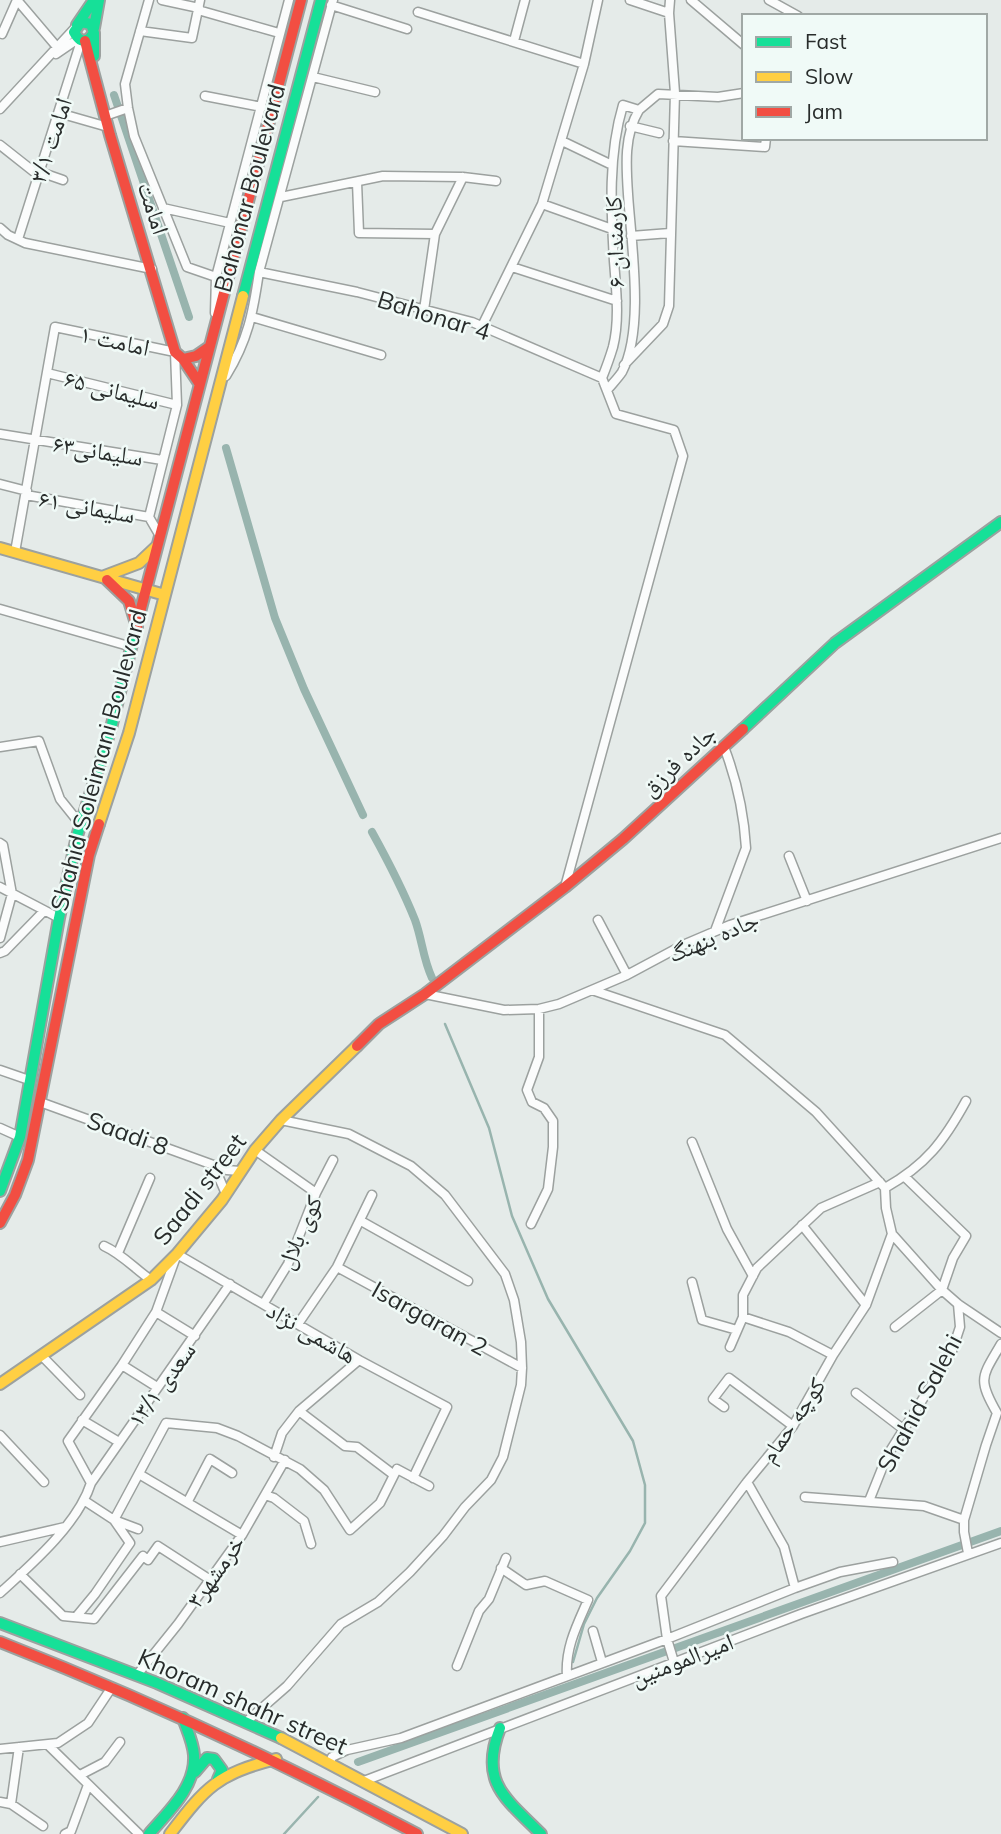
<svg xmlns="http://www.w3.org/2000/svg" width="1001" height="1834" viewBox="0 0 1001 1834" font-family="Mulish,'Noto Naskh Arabic',sans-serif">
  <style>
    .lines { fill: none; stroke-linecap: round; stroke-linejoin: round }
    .stream { stroke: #98b4ae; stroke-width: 2.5 }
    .canal { stroke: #98b4ae; stroke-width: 8 }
    .street-casing { stroke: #9ca19f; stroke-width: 11 }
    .fast-casing { stroke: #9ca19f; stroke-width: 14 }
    .slow-casing { stroke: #9ca19f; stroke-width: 14 }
    .jam-casing { stroke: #9ca19f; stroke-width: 14 }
    .street { stroke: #fbfcfc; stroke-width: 8 }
    .fast { stroke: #16e098; stroke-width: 10 }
    .slow { stroke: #ffcf43; stroke-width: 10 }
    .jam { stroke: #f24e42; stroke-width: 10 }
    .labels { text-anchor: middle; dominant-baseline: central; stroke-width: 5; stroke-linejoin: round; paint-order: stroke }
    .street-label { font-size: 24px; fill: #282c2b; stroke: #f0faf7 }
  </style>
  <rect width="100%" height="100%" fill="#e5ebe9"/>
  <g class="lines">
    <path class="stream" d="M445,1024L489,1128L512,1216L548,1299L633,1441L645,1485V1523L630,1551L597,1598L584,1624L573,1662
      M284,1834L318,1797"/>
    <path class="canal" d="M114,95L189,317
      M226,448L275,618L304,689L363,815
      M372,832C388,861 403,890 415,920C422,939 423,959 432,978
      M358,1762L1001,1531"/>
    <g class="street-casing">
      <path id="street" d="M17,0L57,47
        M149,0L125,84L128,108L134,136L187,267L216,277
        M162,0L199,8
        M630,0L669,13
        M691,0L744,45
        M769,0L798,16
        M331,5L407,29
        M198,10L279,33
        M418,12L584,64
        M140,31L192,38L200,0
        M2,34L17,0
        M514,41L525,0
        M56,54L78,39
        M313,77L375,92
        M205,96L262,107
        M0,109L75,28
        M59,113L108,127
        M105,116L128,108
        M630,126L659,133
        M562,141L612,165
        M673,141L765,147L766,138
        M0,145L38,175
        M40,172L63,180
        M357,182L359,233L435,234
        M281,197L383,176L463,177L496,181
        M542,204L612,229
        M163,208L230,223
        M0,228L8,235L25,243L152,269
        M631,236L670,233
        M18,239L81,41
        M512,267L617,301
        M259,272L357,292L472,322L602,378
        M424,310L435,234L463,177
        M215,313L216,277L289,0
        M252,317L381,355
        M482,326L542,204L584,64L598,0
        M624,365L663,324L669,306L675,93L669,13L670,0
        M47,373L177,405
        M226,376C248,340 253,313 259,272L333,0
        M602,378C606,368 610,357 613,347C620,320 616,288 614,261C611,209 608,155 623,105L639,110L658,94L718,97L744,93
        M608,389C613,383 618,378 622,372C645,329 631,242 628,194C626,165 624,135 639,110
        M0,434L162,460
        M0,484L27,491
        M26,495L149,517
        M15,552L55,327L175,352L177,405L149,517L160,536
        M0,609L132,647
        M0,747L39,741L60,799L80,824
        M0,843L3,845L12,894L0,938
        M789,856L807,901
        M0,887L59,918
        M565,887L683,456L674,430L616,414L602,378
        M598,920L627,975
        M715,931L746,848C744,815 736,778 724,747
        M0,953L5,951L44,911
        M592,990L725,1035L816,1112L885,1188
        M425,994L504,1010L539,1009L559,1004L627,975L683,945L730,925L1001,838
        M0,1070L29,1080
        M40,1102L227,1170L240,1171
        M0,1128L20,1137
        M692,1142L727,1229L753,1276
        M255,1150L316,1193
        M214,1166L226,1194
        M885,1188L886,1208L892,1234L942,1290L958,1304L1001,1333
        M885,1188C926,1165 944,1141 966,1101
        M361,1221L468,1281
        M531,1224L548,1189L553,1147V1121L544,1108L532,1102L527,1090L539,1057V1009
        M802,1225L866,1305
        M104,1246C122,1254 135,1269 151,1280
        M118,1253L150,1178
        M337,1267L522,1368
        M692,1282L702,1320L737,1330
        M264,1303L288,1264L316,1193L333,1160
        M156,1312L195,1336
        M743,1317L789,1332L833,1355
        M298,1324L337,1267L372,1195
        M895,1327L942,1290L953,1258L966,1236L905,1177
        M730,1347L743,1317V1295L757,1268L821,1208L880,1182
        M42,1356L80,1395
        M122,1365L157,1387
        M856,1393L903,1429
        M724,1407L713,1399L729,1378L793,1426
        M299,1411L345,1446L357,1447L394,1475
        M82,1420L119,1442
        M0,1435L44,1482
        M274,1457L282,1433L299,1411L359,1360
        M139,1474L242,1535
        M747,1482L784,1547L795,1588
        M91,1483L68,1441L122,1365L156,1312L177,1254L359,1360L447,1407L413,1478
        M265,1495L274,1498L304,1521L311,1544
        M805,1497L924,1506L964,1520
        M85,1501L114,1520L138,1529
        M188,1501L210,1459L232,1473
        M869,1501L887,1456L951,1354L960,1327L958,1304
        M114,1520L166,1423L217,1428L238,1436L300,1469L324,1490L350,1530L380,1503L397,1469L429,1486
        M0,1542L65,1527
        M968,1553L964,1532V1520L986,1445L997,1413C977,1378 982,1377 1001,1344
        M501,1568L526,1585L545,1581L588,1600C577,1625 565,1648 567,1676
        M20,1574L63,1616L94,1619L143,1556L148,1560L158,1546L209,1579
        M0,1593C32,1564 78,1524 91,1483L230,1284
        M76,1617L95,1594L130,1543L114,1520
        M593,1631L602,1662
        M674,1662L667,1639L661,1596L747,1482L793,1426L833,1355L866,1305L892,1234
        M457,1666L479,1611L489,1599L506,1558
        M137,1675L178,1624L242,1535L285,1460
        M246,1722L287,1686L341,1624L378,1602L410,1572L443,1536L465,1507L491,1480L503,1457L521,1385L522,1368L521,1342L514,1300L505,1274L445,1195L411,1166L349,1134L281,1120
        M48,1745L139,1834
        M0,1749L58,1743L88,1723L112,1687
        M330,1762L332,1757L347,1750L401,1738L667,1639L795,1588L840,1572L893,1562
        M80,1775L105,1762L120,1742
        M364,1781L801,1614L1001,1543
        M0,1802L11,1804L43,1826
        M11,1804L19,1747
        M65,1834L71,1831L88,1785"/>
    </g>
    <g class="fast-casing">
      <path id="fast" d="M77,25L94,0
        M94,28L99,0
        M94,33L89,39C81,43 78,39 74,32L81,22L91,24L94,33V56
        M243,296L321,0
        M743,729L835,643L1001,522
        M0,1191L20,1137L59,918L77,836L111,728L139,616
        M0,1623L157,1683L281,1738
        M500,1728C479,1782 505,1798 541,1834
        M195,1772L207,1758L214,1759L222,1770L218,1779
        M149,1834C168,1812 196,1787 194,1755C193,1742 187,1730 183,1718"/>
    </g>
    <g class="slow-casing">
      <path id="slow" d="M0,548L165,595
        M102,577L139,563L156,547
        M99,824L129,733L243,296
        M0,1384L151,1280L177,1254L222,1200L255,1150L281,1120L357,1046
        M281,1738L462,1834
        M170,1834C206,1787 217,1774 276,1759"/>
    </g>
    <g class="jam-casing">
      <path id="jam" d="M85,41L110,135L175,352L183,359
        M199,383L183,359L196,356L209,347
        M107,580L129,601L137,627
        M139,616L301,0
        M357,1046L379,1024L425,994L565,887L623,839L743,729
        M0,1223L15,1195L28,1160L89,855L99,824
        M0,1642C143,1698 281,1762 417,1834"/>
    </g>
    <use href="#street" class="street"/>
    <use href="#fast" class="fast"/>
    <use href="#slow" class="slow"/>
    <use href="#jam" class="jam"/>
  </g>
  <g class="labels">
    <g class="street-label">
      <text transform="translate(50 140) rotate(-72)">امامت ۳/۱</text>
      <text transform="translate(249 188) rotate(-75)">Bahonar Boulevard</text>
      <text transform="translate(154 208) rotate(72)">امامت</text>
      <text transform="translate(614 242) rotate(-92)">کارمندان ۶</text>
      <text transform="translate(434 315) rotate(17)">Bahonar 4</text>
      <text transform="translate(115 340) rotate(12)">امامت ۱</text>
      <text transform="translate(112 389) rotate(14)">سلیمانی ۶۵</text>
      <text transform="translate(98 450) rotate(9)">سلیمانی۶۳</text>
      <text transform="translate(87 506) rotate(10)">سلیمانی ۶۱</text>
      <text transform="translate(98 760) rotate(-75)">Shahid Soleimani Boulevard</text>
      <text transform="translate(678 760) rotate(-43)">جاده فرزق</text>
      <text transform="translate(713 936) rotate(-23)">جاده بنهنگ</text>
      <text transform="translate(128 1133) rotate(20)">Saadi 8</text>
      <text transform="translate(199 1189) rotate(-52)">Saadi street</text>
      <text transform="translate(299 1232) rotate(-66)">کوی بلال</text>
      <text transform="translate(430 1318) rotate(29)">Isargaran 2</text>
      <text transform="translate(312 1332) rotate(30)">هاشمی نژاد</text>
      <text transform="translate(161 1384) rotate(-54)">سعدی ۱۳/۱</text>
      <text transform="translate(919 1403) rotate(-62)">Shahid Salehi</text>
      <text transform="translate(792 1420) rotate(-56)">کوچه حمام</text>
      <text transform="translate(215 1571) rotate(-55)">خرمشهر۳</text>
      <text transform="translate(682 1659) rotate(-21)">امیرالمومنین</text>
      <text transform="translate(243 1701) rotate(24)">Khoram shahr street</text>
    </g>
  </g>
  <rect x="742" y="14" width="245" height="126" fill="#f0faf7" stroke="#a0a8a5" stroke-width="2"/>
  <rect x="756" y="37" width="35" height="10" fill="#16e098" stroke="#a0a8a5" stroke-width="2"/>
  <text x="805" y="49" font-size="21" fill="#282c2b">Fast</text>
  <rect x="756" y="72" width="35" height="10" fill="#ffcf43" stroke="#a0a8a5" stroke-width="2"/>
  <text x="805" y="84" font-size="21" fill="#282c2b">Slow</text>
  <rect x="756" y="107" width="35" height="10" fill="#f24e42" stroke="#a0a8a5" stroke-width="2"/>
  <text x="805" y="119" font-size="21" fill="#282c2b">Jam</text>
</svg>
